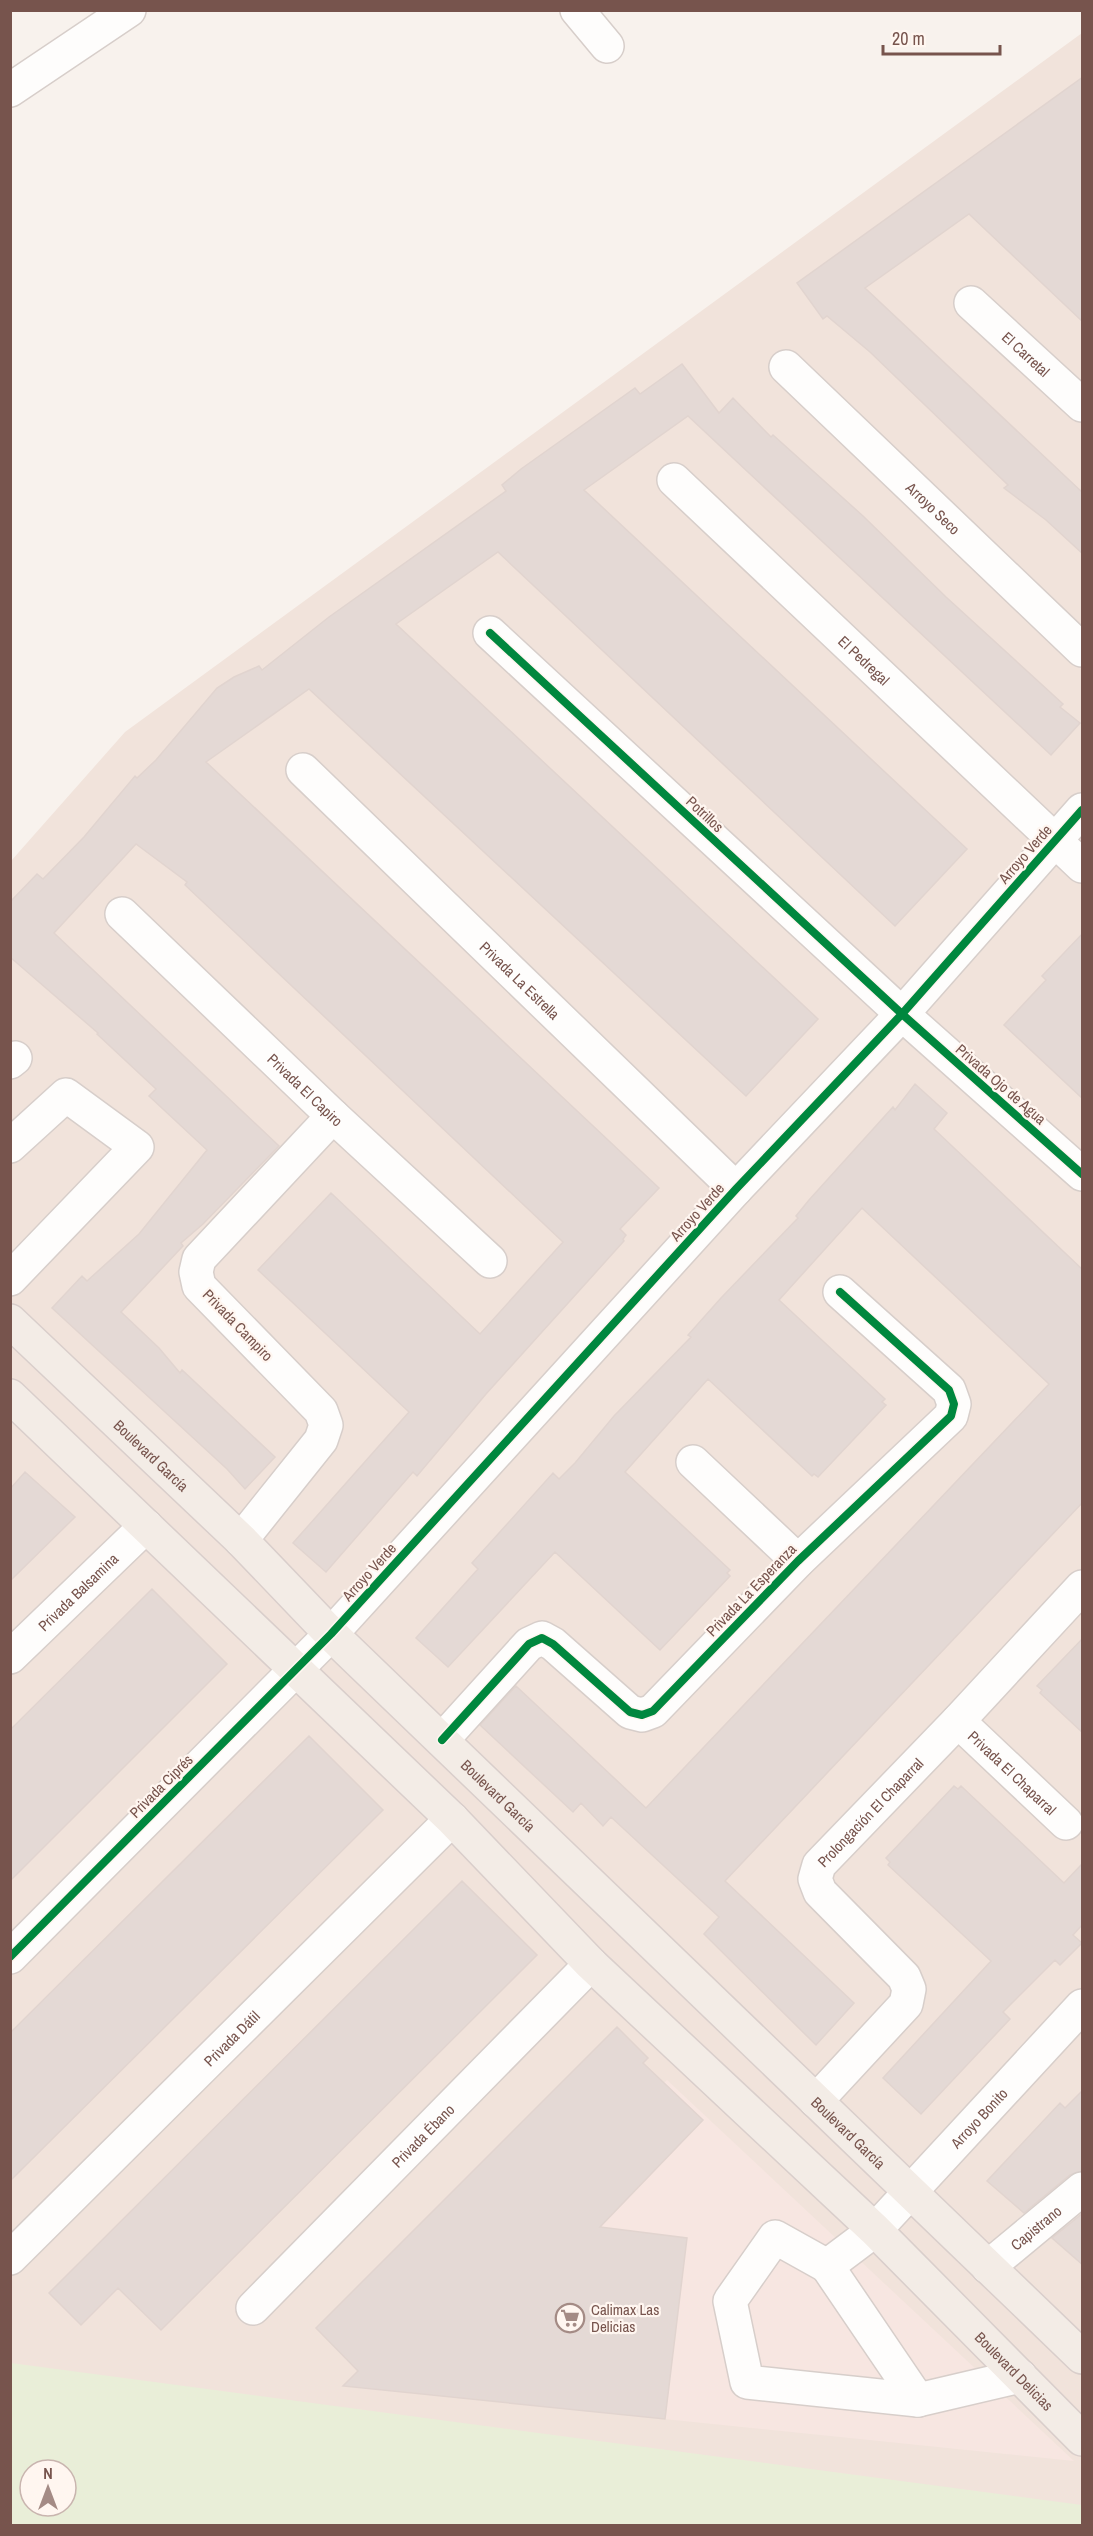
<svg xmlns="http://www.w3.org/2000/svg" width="1093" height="2536" viewBox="0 0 1093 2536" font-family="'Archivo Narrow',sans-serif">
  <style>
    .residential { fill: #f1e3db; fill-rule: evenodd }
    .commercial { fill: #f7e6e1 }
    .green { fill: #e9eed8; fill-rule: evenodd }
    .building { fill: #e4d9d5; stroke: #e1d4cf; stroke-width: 1.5 }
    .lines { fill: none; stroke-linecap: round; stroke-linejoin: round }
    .minor-casing { stroke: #d7ceca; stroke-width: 36 }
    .major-casing { stroke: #d9cecb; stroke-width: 36 }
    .minor { stroke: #fefdfc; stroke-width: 33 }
    .major { stroke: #f3ece6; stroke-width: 33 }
    .cycleway-casing { stroke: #fff6f0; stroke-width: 11 }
    .cycleway { stroke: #00873e; stroke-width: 8 }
    .labels { text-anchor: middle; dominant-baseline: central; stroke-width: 4.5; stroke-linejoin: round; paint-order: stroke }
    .street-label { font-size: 15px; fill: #77544d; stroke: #fff6f0 }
    .poi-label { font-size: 15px; fill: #77544d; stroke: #fff6f0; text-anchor: start }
  </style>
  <rect width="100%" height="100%" fill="#f8f2ed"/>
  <path class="residential" d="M1082,33V2525L11,2526V861L125,732ZM30,2470H66V2506H30Z"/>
  <path class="commercial" d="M667,2080L1074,2461L343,2386Z"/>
  <path class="green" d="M11,2363L1082,2505V2525H11ZM30,2470H66V2506H30Z"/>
  <path class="building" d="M1083,77V322L969,214L865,288L1083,493V554L1046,520L1004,488L1008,485L870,352L827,316L823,319L797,283Z
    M682,364L719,413L733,398L771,437L773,435L863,516L946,597L1063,704L1060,707L1080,723L1051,755L688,416L584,490L967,849L895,926L498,552L396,624L818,1019L746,1096L309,689L206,762L659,1188L620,1229L626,1235L623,1239L624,1241L486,1394L417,1476L413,1472L326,1572L293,1543L409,1412L258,1270L331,1193L480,1334L563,1242L185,885L187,882L136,844L54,933L279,1146L203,1224L181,1243L183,1246L121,1312L159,1348L180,1373L182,1370L275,1457L245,1489L227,1469L52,1308L82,1276L87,1281L139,1234L207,1150L149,1096L156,1089L97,1034L98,1033L10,957V902L37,874L43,879L84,837L135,776L137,778L156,760L217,688L234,677L259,666L262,670L329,617L506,491L502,485L521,469L635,388L640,394Z
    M1083,933V1099L1004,1025L1046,980L1042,976Z
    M915,1084L947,1113L934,1129L1083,1270V1502L725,1881L854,2003L816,2045L704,1934L719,1917L611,1817L603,1826L581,1803L573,1812L480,1725L516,1686L646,1808L1049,1384L862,1208L779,1300L885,1399L882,1402L886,1405L818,1477L814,1474L812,1476L708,1379L625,1472L730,1570L727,1573L730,1576L660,1650L555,1552L448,1667L416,1638L478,1569L472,1563L553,1473L559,1479L575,1463L614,1416L691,1337L688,1335L721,1298L798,1218L796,1216L809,1200L893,1107L895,1110Z
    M25,1472L75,1517L10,1581V1489Z
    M152,1589L227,1664L10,1881V1730Z
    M1083,1638V1733L1040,1693L1042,1690L1037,1686Z
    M309,1736L383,1810L10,2181V2033Z
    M954,1786L958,1789L961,1786L1064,1883L1083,1863V1924L1073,1935L1082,1943L1060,1965L1055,1960L1003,2012L1010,2019L921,2114L883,2078L991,1961L888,1865L890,1862L886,1858Z
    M462,1881L537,1955L161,2330L118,2288L81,2325L49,2293Z
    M617,2027L648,2058L643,2063L703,2120L600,2227L687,2238L665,2419L343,2386L358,2371L316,2328Z
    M1083,2090V2171L1070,2175L1024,2213L987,2181L1060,2103L1065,2108Z
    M1083,2213V2265L1052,2238Z"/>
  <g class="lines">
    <g class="minor-casing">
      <g id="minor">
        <path d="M577,10L607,46"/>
        <path d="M10,90L129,10"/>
        <path id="s1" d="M971,303L1082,405"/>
        <path id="s2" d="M786,367L1082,650"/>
        <path id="s3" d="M674,480L1082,866"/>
        <path d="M490,633L902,1014L1082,1174"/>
        <path id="s4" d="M303,770L736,1189"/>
        <path id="s5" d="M122,914L333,1116L490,1261"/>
        <path d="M10,1062L15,1058"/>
        <path d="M10,1146L66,1095L137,1147L10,1279"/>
        <path d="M693,1462L798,1561"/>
        <path d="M241,1540L321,1440L326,1425L321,1411L199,1286L196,1272L199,1259L333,1116"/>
        <path id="s6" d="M10,1657L146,1526"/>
        <path id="s7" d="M958,1721L1066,1823"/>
        <path d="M442,1740L529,1644L542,1638L553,1644L630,1712L642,1715L653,1711L798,1561L951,1416L954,1404L949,1390L840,1292"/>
        <path d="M10,1957L331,1634L736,1189L902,1014L1082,810"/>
        <path id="s8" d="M816,2101L906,2004L909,1989L904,1977L820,1892L815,1879L819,1865L958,1721L1082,1587"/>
        <path id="s9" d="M10,2258L452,1819"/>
        <path d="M827,2266L918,2400"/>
        <path id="s10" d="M988,2267L1082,2189"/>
        <path id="s11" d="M253,2308L591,1964"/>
        <path id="s12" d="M1020,2376L918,2400L747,2382L730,2301L775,2237L827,2266L875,2230L1082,2006"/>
      </g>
    </g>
    <g class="major-casing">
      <g id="major">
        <path id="s13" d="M10,1321L241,1540L331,1634L1082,2357"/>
        <path id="s14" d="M10,1396L452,1819L591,1964L875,2230L1082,2439"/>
      </g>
    </g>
    <use href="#minor" class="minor"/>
    <use href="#major" class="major"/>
    <g class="cycleway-casing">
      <path id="cycleway" d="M490,633L902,1014L1082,1174
        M442,1740L529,1644L542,1638L553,1644L630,1712L642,1715L653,1711L798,1561L951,1416L954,1404L949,1390L840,1292
        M10,1957L331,1634L736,1189L902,1014L1082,810"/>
    </g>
    <use href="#cycleway" class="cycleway"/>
  </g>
  <defs>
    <g id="supermarket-ring" transform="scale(1.5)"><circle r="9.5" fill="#fff6f0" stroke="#a48b85" stroke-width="1.5"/><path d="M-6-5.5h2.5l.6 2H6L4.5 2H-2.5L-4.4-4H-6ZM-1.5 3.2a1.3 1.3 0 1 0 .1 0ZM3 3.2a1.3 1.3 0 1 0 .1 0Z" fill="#a48b85"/></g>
  </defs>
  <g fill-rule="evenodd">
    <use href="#supermarket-ring" x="570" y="2318"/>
  </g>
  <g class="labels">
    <g class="street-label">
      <text stroke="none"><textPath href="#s1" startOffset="75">El Carretal</textPath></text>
      <text stroke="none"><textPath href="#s2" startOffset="204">Arroyo Seco</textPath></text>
      <text stroke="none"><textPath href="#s3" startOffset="262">El Pedregal</textPath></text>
      <text transform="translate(705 814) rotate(43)">Potrillos</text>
      <text transform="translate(1025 854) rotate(-49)">Arroyo Verde</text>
      <text stroke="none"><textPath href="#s4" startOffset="302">Privada La Estrella</textPath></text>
      <text transform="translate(1001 1084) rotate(41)">Privada Ojo de Agua</text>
      <text stroke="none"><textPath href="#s5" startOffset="254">Privada El Capiro</textPath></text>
      <text transform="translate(697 1212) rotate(-48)">Arroyo Verde</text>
      <text transform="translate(238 1325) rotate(46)">Privada Campiro</text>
      <text stroke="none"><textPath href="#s13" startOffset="195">Boulevard García</textPath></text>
      <text transform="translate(369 1572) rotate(-48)">Arroyo Verde</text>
      <text transform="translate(751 1590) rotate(-46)">Privada La Esperanza</text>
      <text stroke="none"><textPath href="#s6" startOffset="94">Privada Balsamina</textPath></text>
      <text stroke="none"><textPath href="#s7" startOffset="75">Privada El Chaparral</textPath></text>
      <text transform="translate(161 1786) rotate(-45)">Privada Ciprés</text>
      <text stroke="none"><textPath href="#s13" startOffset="681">Boulevard García</textPath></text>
      <text stroke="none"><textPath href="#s8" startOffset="382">Prolongación El Chaparral</textPath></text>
      <text stroke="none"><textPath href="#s9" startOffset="312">Privada Dátil</textPath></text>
      <text stroke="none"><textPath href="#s12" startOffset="710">Arroyo Bonito</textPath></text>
      <text stroke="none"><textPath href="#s13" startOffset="1167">Boulevard García</textPath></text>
      <text stroke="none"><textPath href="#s11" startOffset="242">Privada Ébano</textPath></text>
      <text stroke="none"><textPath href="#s10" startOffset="62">Capistrano</textPath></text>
      <text stroke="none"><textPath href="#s14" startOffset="1400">Boulevard Delicias</textPath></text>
    </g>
    <g class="poi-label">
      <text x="591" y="2309">Calimax Las<tspan x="591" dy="17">Delicias</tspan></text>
    </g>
  </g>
  <rect width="1093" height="2536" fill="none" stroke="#77544d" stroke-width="24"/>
  <g transform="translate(48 2488)"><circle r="28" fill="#fff6f0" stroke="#c9b5af" stroke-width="1.5"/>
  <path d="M0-4.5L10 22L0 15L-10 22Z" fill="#a48b85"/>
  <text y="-9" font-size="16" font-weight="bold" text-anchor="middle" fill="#77544d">N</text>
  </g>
  <path d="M883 45v9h117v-9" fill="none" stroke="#77544d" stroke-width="3"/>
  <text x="892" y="45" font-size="18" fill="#77544d" stroke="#fff6f0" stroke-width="4.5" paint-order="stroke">20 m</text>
</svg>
